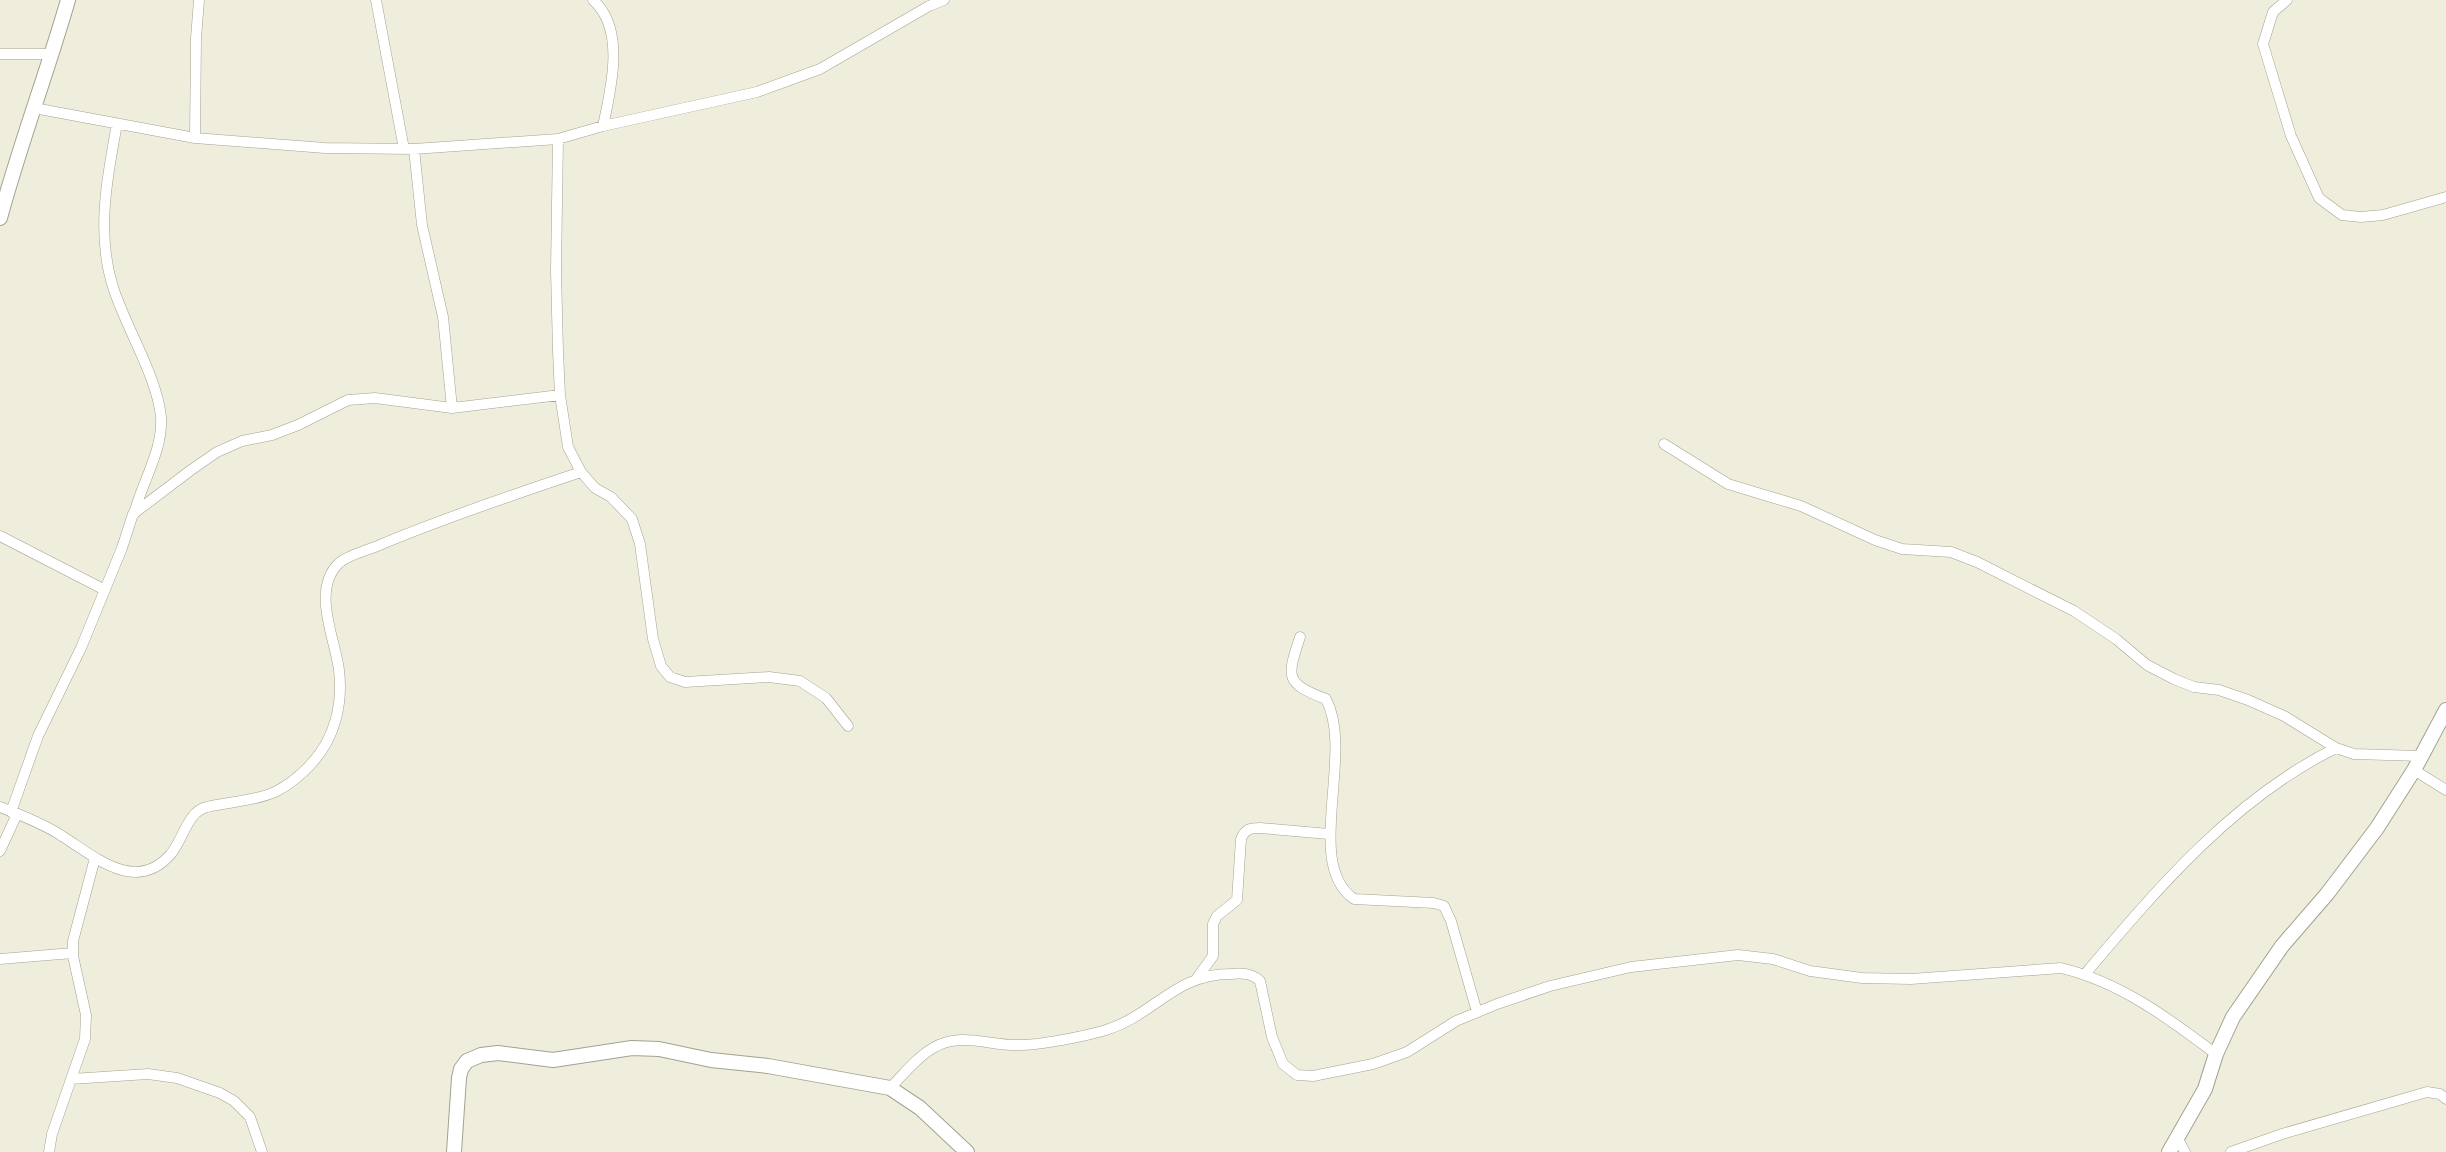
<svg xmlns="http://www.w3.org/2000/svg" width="2446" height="1152" viewBox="0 0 2446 1152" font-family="Barlow,sans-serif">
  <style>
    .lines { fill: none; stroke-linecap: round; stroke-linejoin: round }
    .street-casing { stroke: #a3a291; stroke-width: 11 }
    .secondary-casing { stroke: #a3a291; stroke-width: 16 }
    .street { stroke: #fff; stroke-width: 10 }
    .secondary { stroke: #fff; stroke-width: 14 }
  </style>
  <rect width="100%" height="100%" fill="#efeedc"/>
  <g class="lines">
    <g class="street-casing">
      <path id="street" d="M376,0L404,149
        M593,0C626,29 611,89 603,126
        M2287,0L2273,12L2263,44L2291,136L2319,198L2342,215L2361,217L2383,215L2446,197
        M0,54H53
        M34,108L195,138L325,148L414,149L558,139L603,126L757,92L820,69L929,6L944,0
        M117,124C107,177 96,234 113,287C125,326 157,376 161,417C163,451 142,482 134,514
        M195,138L196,38L199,0
        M558,139L556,271L558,351L560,395L568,447L581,472L595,488L611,497L632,519L640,544L653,639L661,666L670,677L685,682L769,677L800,681L826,698L848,726
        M414,149L422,225L443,317L452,408
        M1664,444L1728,484L1801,506L1875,540L1902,549L1951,552L1977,562L2074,611L2116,639L2147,665L2174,679L2194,687L2219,690L2248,700L2284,716L2336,748L2354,754L2421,756
        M0,536L105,590
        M1300,637C1287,677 1284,683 1326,699C1355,754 1303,864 1354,899L1434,903L1444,906L1451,921L1477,1012
        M2414,770L2446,790
        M0,807C21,815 44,824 62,836C94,856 135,894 170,855C183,841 187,811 207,807C229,802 255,801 275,792C289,785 301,775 312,763C335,738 343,704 339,670C335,638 311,590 339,563C349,554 370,550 382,544C447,517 515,494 581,472
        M11,812L38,736L81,648L122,548L133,514L191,470L217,452L242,441L272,435L298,425L348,400L375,398L452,408L560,395
        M0,851L17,814
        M0,959L73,953
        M2085,974C2157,889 2234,798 2336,748
        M1197,978L1213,956V924L1217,916L1237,900L1241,839C1245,829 1250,828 1260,828L1329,834
        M71,1079L148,1074L177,1078L220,1093L234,1101L250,1117L262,1152
        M890,1088C903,1075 917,1057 933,1048C960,1032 987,1045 1016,1045C1037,1046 1086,1036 1106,1030C1154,1015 1175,974 1230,974C1242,973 1252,973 1260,981L1272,1037L1283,1064L1297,1075L1313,1076L1373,1064L1407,1052L1456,1021L1497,1004L1550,986L1631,967L1738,955L1773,959L1810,971L1862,978L1911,979L2061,968C2120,982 2168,1018 2216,1054
        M2178,1139L2185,1152
        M49,1152L52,1134L85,1039L86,1015L73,956V941L95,858
        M2231,1152L2282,1134L2427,1092L2440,1094L2446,1099"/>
    </g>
    <g class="secondary-casing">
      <path id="secondary" d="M0,218C20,144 47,73 68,0
        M454,1152L459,1078L461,1069L467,1061L481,1055L498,1053L553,1060L632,1048L659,1049L711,1060L768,1066L890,1088L920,1108L967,1152
        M2169,1152L2205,1089L2216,1054L2233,1017L2282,946L2327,894L2377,828L2414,770L2446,710"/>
    </g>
    <use href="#street" class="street"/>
    <use href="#secondary" class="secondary"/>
  </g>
</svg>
